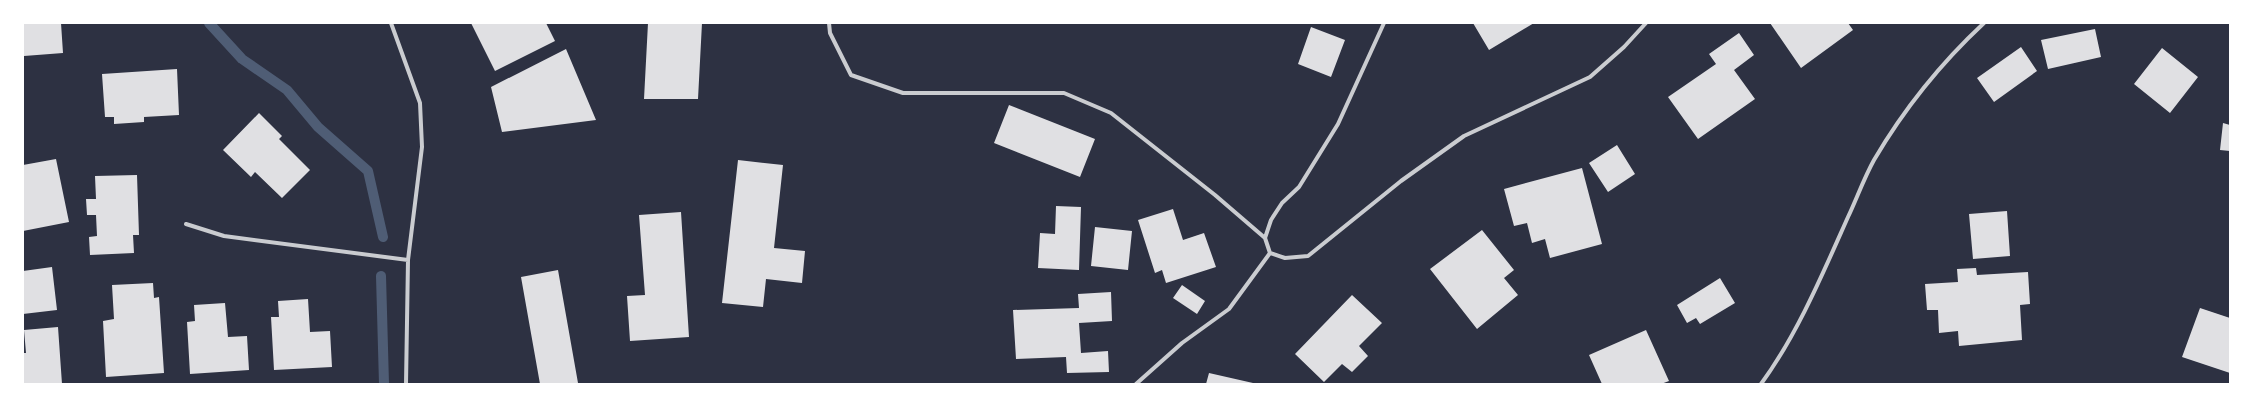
<svg xmlns="http://www.w3.org/2000/svg" width="2253" height="407" viewBox="0 0 2253 407" font-family="Arial,sans-serif">
  <style>
    .lines { fill: none; stroke-linecap: round; stroke-linejoin: round }
    .stream { stroke: #4f5d75; stroke-width: 10 }
    .building { fill: #e0e0e3 }
    .minor { stroke: #caccd0; stroke-width: 4 }
  </style>
  <rect width="100%" height="100%" fill="#2d3142"/>
  <g class="lines">
    <path class="stream" d="M209,23L242,59L287,90L318,127L368,171L383,237
      M381,276L384,384"/>
  </g>
  <path class="building" d="M23,23H61L63,53L24,56Z
    M471,23H546L555,41L495,71Z
    M648,23H702L698,99H644Z
    M1473,23H1534L1489,50Z
    M1770,23H1848L1853,30L1801,68Z
    M1311,27L1345,40L1331,77L1298,64Z
    M2095,29L2101,57L2048,69L2041,40Z
    M1739,33L1754,55L1734,70L1755,99L1698,139L1668,97L1716,64L1709,54Z
    M2021,47L2037,71L1994,102L1977,78Z
    M2162,48L2198,77L2170,113L2134,84Z
    M566,49L596,120L502,132L491,87Z
    M177,69L179,115L144,117V122L114,124V117H105L102,74Z
    M1009,105L1095,139L1080,177L994,143Z
    M259,113L282,136L279,139L310,170L282,198L255,172L251,177L223,150Z
    M2223,123L2230,125V151L2220,150Z
    M1617,145L1635,174L1608,192L1589,163Z
    M56,159L69,222L23,231V165Z
    M738,160L783,165L774,248L805,251L802,283L766,279L763,307L722,303Z
    M1582,168L1602,244L1550,258L1545,239L1532,243L1527,223L1514,226L1504,189Z
    M137,175L139,235H133L134,253L90,255L89,237L97,236L96,215H87L86,199H96L95,176Z
    M1056,206L1081,207L1079,270L1038,268L1040,233L1055,234Z
    M1173,209L1183,240L1204,233L1216,267L1166,283L1162,270L1155,273L1138,220Z
    M2007,211L2010,256L1973,259L1969,214Z
    M681,212L689,337L630,341L627,296L645,295L639,215Z
    M1095,227L1132,231L1128,270L1091,266Z
    M1482,230L1514,270L1504,278L1518,295L1477,329L1430,269Z
    M52,267L57,310L23,314V271Z
    M1976,268L1977,275L2028,272L2030,304L2020,305L2022,340L1959,346L1958,331L1939,333L1938,310H1927L1925,284L1958,282L1957,269Z
    M558,270L578,383L540,384L521,277Z
    M1720,278L1735,303L1700,324L1696,318L1687,323L1677,305Z
    M153,283L154,298L159,297L164,373L106,377L103,321L114,319L112,285Z
    M1182,285L1205,301L1197,314L1173,298Z
    M1111,292L1112,321L1079,323L1081,353L1108,351L1109,372L1067,373L1066,357L1016,359L1013,310L1079,308L1078,294Z
    M1352,295L1382,323L1359,346L1368,356L1352,372L1342,364L1324,382L1295,354Z
    M308,299L310,332L330,331L332,367L274,370L271,317H279L278,301Z
    M225,303L228,337L247,336L249,370L190,374L187,322L195,321L194,305Z
    M2200,308L2230,318V373L2182,357Z
    M58,327L62,384H23V353H26L24,330Z
    M1646,330L1669,381L1661,384H1602L1589,355Z
    M1209,373L1253,383V384H1206Z"/>
  <g class="lines">
    <path class="minor" d="M391,23L420,103L422,147L408,260L406,384
      M829,23L830,33L851,75L903,93H1064L1111,113L1215,195L1265,238
      M1384,23L1338,124L1299,187L1282,203L1271,220L1265,238L1270,253L1285,258L1308,256L1401,181L1464,136L1590,77L1624,47L1646,23
      M186,224L224,236L408,260
      M1136,384L1182,343L1229,309L1270,253
      M1761,384C1797,335 1823,273 1848,217C1857,198 1864,178 1874,160C1904,109 1941,63 1984,23"/>
  </g>
  <rect width="2253" height="407" fill="none" stroke="#ffffff" stroke-width="48"/>
</svg>
